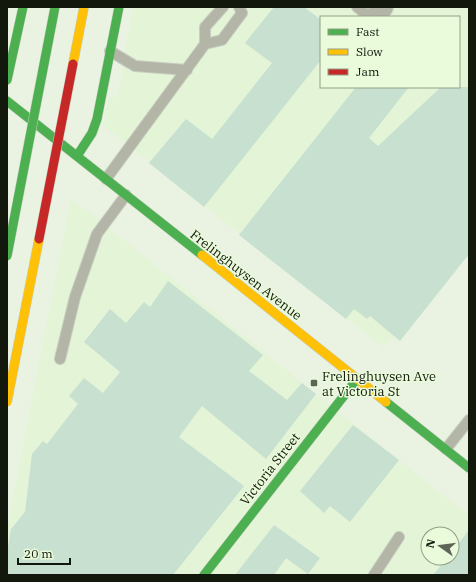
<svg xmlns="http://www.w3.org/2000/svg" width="476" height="582" viewBox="0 0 476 582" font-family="'IBM Plex Serif',serif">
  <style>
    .built { fill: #e4f4d7; fill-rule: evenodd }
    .building { fill: #c7e0d0 }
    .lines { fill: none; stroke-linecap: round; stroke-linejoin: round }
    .lane-casing { stroke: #c7cec1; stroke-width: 12 }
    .street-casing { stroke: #c7cec1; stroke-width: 22 }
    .fast-casing { stroke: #c7cec1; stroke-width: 10 }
    .slow-casing { stroke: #c7cec1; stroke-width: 10 }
    .lane { stroke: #b3b5a6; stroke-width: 10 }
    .street { stroke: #b3b5a6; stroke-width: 20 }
    .fast { stroke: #4caf50; stroke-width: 9 }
    .slow { stroke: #ffc107; stroke-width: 9 }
    .fast-bridge-casing { stroke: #c7cec1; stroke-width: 10; stroke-linecap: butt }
    .slow-bridge-casing { stroke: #c7cec1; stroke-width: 10; stroke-linecap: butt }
    .jam-bridge-casing { stroke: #c7cec1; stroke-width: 10; stroke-linecap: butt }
    .fast-bridge { stroke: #4caf50; stroke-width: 9 }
    .slow-bridge { stroke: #ffc107; stroke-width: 9 }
    .jam-bridge { stroke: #c62828; stroke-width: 9 }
    .poi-dot { fill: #5e6557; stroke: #e9fbda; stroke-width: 1.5 }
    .labels { text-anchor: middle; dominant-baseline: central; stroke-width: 3; stroke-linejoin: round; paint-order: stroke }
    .street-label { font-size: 13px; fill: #12180c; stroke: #e9fbda }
    .poi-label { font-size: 13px; fill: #12180c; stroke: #e9fbda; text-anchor: start }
  </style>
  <rect width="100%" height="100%" fill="#eaf3e2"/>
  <path class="built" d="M133,7H469V243L384,348L103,125L109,96L118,97ZM321,17H459V87H321Z
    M71,198L469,516V575H7V529ZM428,534H452V558H428Z"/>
  <path class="building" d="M274,7H304L321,20V60L204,207L149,163L186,119L212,139L272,63L245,43Z
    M356,87H409L369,138L378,146L441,87H469V254L400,341L370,316L367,319L354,309L346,319L239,235Z
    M168,281L263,355L249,371L287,400L302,383L316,394L266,459L202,406L179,437L244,486L173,575H7V553L11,529L25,512L32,454L43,441L47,444L78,404L69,396L84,378L103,393L120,372L84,342L110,309L126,323L144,302L150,307Z
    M353,425L399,460L350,522L330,506L324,513L300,491Z
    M274,525L320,558L308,574L286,558L274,575H235Z
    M469,530V575H433L447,558H452V552Z"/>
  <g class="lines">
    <g class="lane-casing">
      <path id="lane" d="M357,7L370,17
        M205,44L222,40L242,13L239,7
        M110,51L135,66L187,70
        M106,179L205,44V27L223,7
        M60,359L75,297L97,234L126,195
        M446,449L469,420
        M374,575L399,537"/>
    </g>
    <g class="street-casing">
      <path id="street" d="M375,17L383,7"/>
    </g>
    <g class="fast-casing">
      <path id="fast" d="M7,80L23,7
        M7,101L202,255
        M77,156L92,133L97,119L119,7
        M386,402L469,468
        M204,575L357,379"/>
    </g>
    <g class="slow-casing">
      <path id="slow" d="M202,255L386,402"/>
    </g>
    <use href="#lane" class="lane"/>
    <use href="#street" class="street"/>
    <use href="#fast" class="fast"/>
    <use href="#slow" class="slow"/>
    <g class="fast-bridge-casing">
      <path id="fast-bridge" d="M7,256L55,7"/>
    </g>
    <g class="slow-bridge-casing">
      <path id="slow-bridge" d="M73,64L84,7
        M7,402L39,239"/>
    </g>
    <g class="jam-bridge-casing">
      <path id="jam-bridge" d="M39,239L73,64"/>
    </g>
    <use href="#fast-bridge" class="fast-bridge"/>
    <use href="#slow-bridge" class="slow-bridge"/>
    <use href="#jam-bridge" class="jam-bridge"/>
  </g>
  <rect class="poi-dot" x="310" y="379" width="8" height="8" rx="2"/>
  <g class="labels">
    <g class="street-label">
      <text transform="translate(246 275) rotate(38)">Frelinghuysen Avenue</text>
      <text transform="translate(270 469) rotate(-52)">Victoria Street</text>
    </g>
    <g class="poi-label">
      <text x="322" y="376">Frelinghuysen Ave<tspan x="322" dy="15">at Victoria St</tspan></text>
    </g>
  </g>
  <rect width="476" height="582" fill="none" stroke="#12180c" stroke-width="16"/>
  <rect x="320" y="16" width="140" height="72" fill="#e9fbda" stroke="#93a088"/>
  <rect x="328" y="29" width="20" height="6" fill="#4caf50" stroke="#93a088"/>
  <text x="356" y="36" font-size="12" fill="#12180c">Fast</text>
  <rect x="328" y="49" width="20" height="6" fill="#ffc107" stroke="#93a088"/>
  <text x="356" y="56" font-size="12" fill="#12180c">Slow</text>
  <rect x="328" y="69" width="20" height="6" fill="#c62828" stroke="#93a088"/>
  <text x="356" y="76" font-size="12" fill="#12180c">Jam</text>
  <g transform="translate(440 546) rotate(284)"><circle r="19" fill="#e9fbda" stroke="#93a088"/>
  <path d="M0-3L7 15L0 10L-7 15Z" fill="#5e6557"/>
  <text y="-6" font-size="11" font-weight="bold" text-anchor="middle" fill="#12180c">N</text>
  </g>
  <path d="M18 558v6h52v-6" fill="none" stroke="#12180c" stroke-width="2"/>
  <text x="24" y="558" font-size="12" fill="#12180c" stroke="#e9fbda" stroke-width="3" paint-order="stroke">20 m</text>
</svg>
